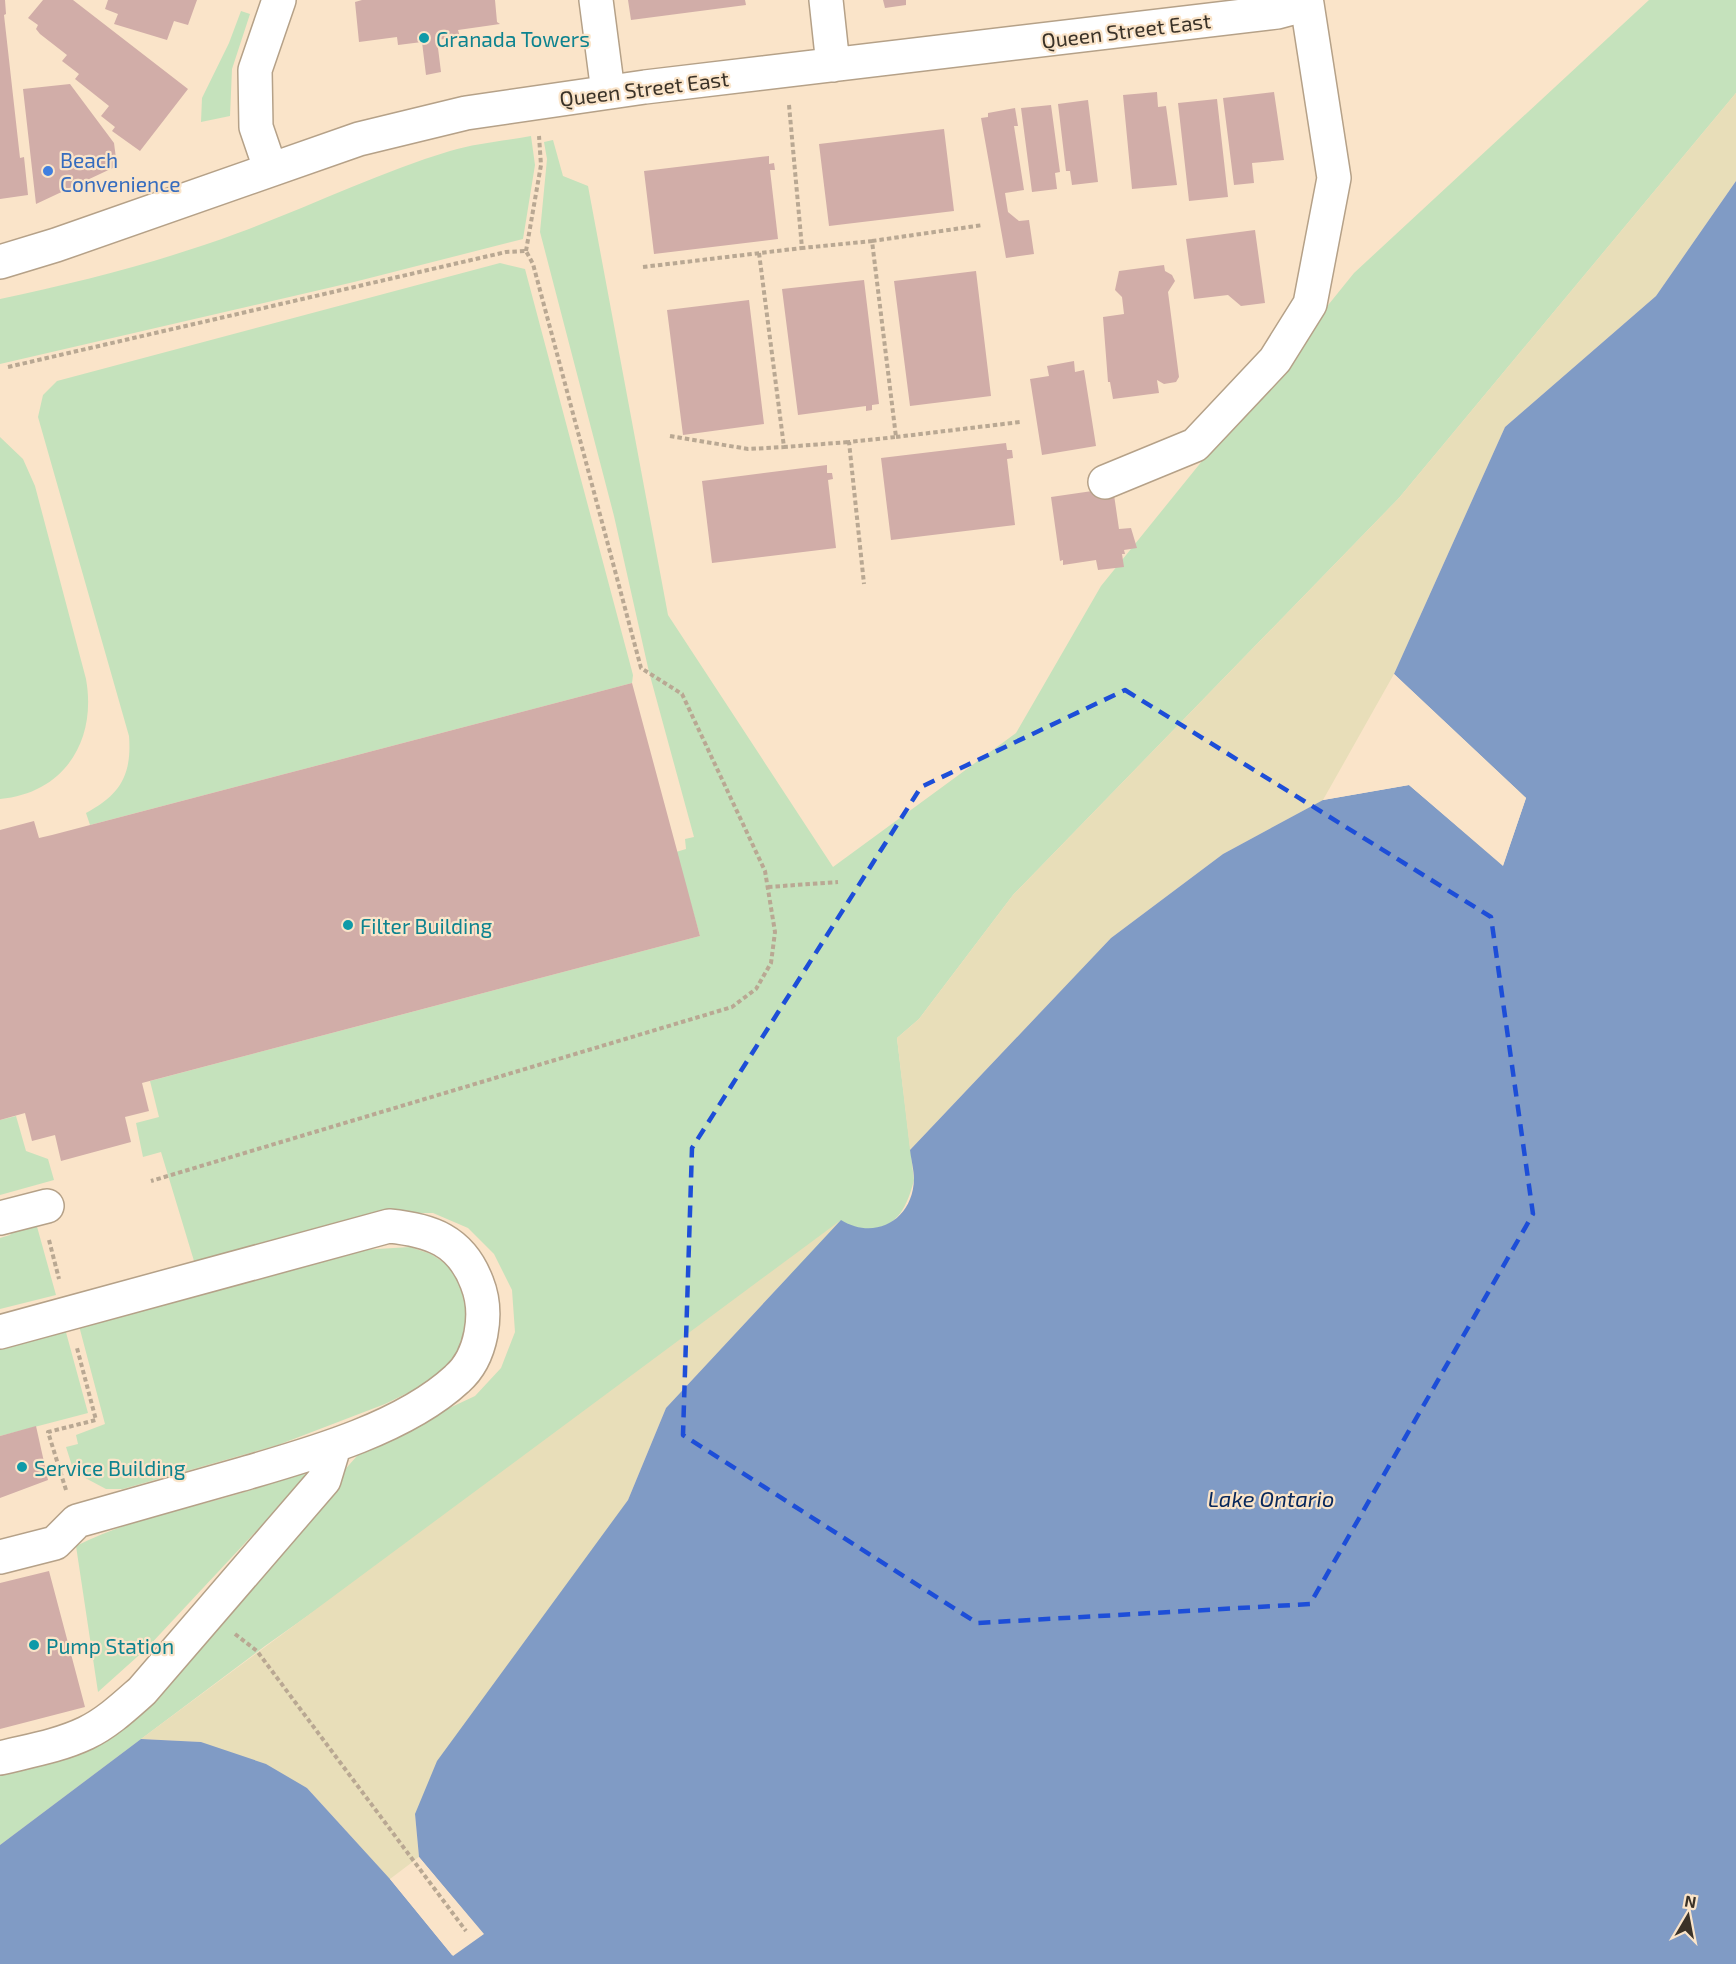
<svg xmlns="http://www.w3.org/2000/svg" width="1736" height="1964" viewBox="0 0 1736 1964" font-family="'Exo 2',sans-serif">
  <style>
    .green { fill: #c5e2bc }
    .sand { fill: #e8deb9 }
    .water { fill: #809bc5 }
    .pier { fill: #fae4c9 }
    .building { fill: #d1ada8 }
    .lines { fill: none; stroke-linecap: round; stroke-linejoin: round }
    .minor-casing { stroke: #b5a188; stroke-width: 36 }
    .path { stroke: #b9a893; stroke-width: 4; stroke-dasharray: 4.5 3; stroke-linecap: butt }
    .minor { stroke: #fff; stroke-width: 33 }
    .marked { fill: none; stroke: #1d4ed8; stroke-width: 4.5; stroke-dasharray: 12 8; stroke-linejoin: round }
    .culture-dot { fill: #0f9aa8; stroke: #fae4c9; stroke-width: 2 }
    .shop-dot { fill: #3f7fe0; stroke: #fae4c9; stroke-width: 2 }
    .labels { text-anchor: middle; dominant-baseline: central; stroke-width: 4.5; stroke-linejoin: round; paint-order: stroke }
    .street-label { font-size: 21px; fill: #3a3228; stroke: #fae4c9 }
    .culture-label { font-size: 21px; fill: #0d838f; stroke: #fae4c9; text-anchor: start }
    .shop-label { font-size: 21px; fill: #366cbe; stroke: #fae4c9; text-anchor: start }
    .water-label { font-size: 22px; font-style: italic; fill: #07275b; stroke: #fae4c9 }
  </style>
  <rect width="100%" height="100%" fill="#fae4c9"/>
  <path class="green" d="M1649,0H1736V93L1399,498L1013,895L919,1019L897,1038L914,1180C905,1215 893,1232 855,1229L265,1646L0,1845V1771L120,1724L364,1448L475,1396L501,1368L515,1332L512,1290L494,1254L468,1228L433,1213H386L340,1222L194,1261L161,1152L143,1157L136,1123L159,1117L150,1081L700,936L676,852L686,849L685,839L694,837L649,672L614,516L540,232L547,159L544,142L553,140L563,176L588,186L668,615L833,867L1016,733L1101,586L1354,273Z
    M241,11L250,14L232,69L230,116L201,122L202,98L229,43Z
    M531,136L535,165L523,239L354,282L0,364V299C80,282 160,262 238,233C309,207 377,173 450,151C476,143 505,141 531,136Z
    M500,263L525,269L633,675L632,683L90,825L86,813C120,795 132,775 129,736L38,417L43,395L57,381Z
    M0,437L23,459L35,486L86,679C97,740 65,793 0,799Z
    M16,1116L26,1151L48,1159L54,1180L0,1195V1120Z
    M36,1223L56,1295L0,1309V1238L10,1235L14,1228Z
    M410,1247L431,1254L449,1266L462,1284L470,1304L465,1346L436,1379L385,1404L278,1445L123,1489H106L74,1472L66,1447L78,1444L76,1435L105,1424L78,1322L135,1312L361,1250Z
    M64,1325L88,1413L0,1436V1342Z
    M299,1472L305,1474L304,1480L147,1648L98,1692L76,1546C146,1510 227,1505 299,1472Z"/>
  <path class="sand" d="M1736,93V181L1656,296L1505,427L1394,674L1323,800L1223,854L1111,938L910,1150L897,1038L919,1019L1013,895L1399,498Z
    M841,1220L666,1408L628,1500L415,1814L419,1857L390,1879L307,1788L201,1742L141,1739Z"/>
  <path class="water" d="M1736,181V1964H0V1845L141,1739L201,1742L266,1764L307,1788L390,1879L452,1955L483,1934L419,1857L415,1814L437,1761L628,1500L666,1408L841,1220C875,1241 913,1220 914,1179C914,1170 911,1159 910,1150L1111,938L1223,854L1323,800L1409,785L1503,865L1526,798L1394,674L1505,427L1656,296Z"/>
  <path class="pier" d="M1394,674L1526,798L1503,866L1409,785L1323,800L1325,797L1409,782L1502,860L1523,799L1393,677Z
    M419,1857L484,1934L453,1956L390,1879L392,1878L453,1952L479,1933L416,1859Z"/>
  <path class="building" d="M0,0H5L6,14L4,15L20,158L24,157L28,195L0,199Z
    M43,0H73L188,89L140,151L112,131L115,127L101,116L109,106L75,79L79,74L62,61L67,55L40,34L36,29L38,25L28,18Z
    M108,0H197L188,25L174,21L167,40L114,24L118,14L105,9Z
    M362,0H495L497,22L500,24L458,30L460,37L437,40L441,72L426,75L422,42L398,45L397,37L359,42L355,2Z
    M628,0H745L746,5L631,20Z
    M883,0H906V5L885,8Z
    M70,84L114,143L117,166L36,204L23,89Z
    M1157,92L1158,107L1166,106L1177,185L1132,189L1123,95Z
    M1274,92L1284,160L1252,163L1254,183L1234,185L1223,98Z
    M1217,99L1228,197L1189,201L1178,103Z
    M1088,100L1098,182L1072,185L1070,171H1066L1058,104Z
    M1051,105L1060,172L1055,173L1057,189L1032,192L1021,108Z
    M1015,108L1018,126H1014L1024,190L1005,193L1008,212L1019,221L1029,220L1034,254L1006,258L981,118L988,117V113Z
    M944,129L954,211L829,226L819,144Z
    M769,156V164L774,163L775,170H770L778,239L654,254L644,171Z
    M1255,230L1265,303L1241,306L1228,295L1194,299L1186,239Z
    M1164,265L1165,271L1172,275L1175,281L1168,292L1179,377L1176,382L1164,384L1157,380L1159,393L1113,399L1110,382H1108L1103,317L1124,314L1122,297L1115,290L1119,271Z
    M976,271L991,396L910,406L894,281Z
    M864,280L879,404L872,405V410L866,411V406L798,415L782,289Z
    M749,300L764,424L683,435L667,310Z
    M1074,361L1075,372L1084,370L1096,446L1042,455L1030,379L1049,376L1047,366Z
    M1006,443L1007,450H1012L1013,458L1007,459L1015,525L891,540L881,458Z
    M827,465V473H832L833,479L828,480L836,548L712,563L702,481Z
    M1113,488L1119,529L1131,528L1137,548L1124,550L1125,554H1122L1124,567L1098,570L1096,560L1063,565V560L1060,561L1051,497Z
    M632,683L700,936L142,1083L149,1111L125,1117L131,1142L61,1161L55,1135L32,1141L25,1113L0,1120V830L34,821L39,838L52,835Z
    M36,1426L48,1480L0,1498V1436Z
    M49,1571L85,1707L0,1729V1583Z"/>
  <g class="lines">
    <g class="minor-casing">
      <path id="minor" d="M596,0L608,92
        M826,0L833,65
        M270,168L256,127L255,70L279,0
        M0,262L56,245L359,139L466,113L645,87L1277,12L1307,4
        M1105,482L1195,445L1275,360L1310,304L1334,178L1307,4
        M0,1218L47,1206
        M0,1332L389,1226C430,1230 461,1240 477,1283C489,1313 482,1357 457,1379C403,1429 308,1455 239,1475C185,1490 131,1506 77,1521L55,1543L0,1557
        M0,1758C28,1751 59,1746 86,1733C107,1723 125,1706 142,1691L324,1480L334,1447"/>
    </g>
    <path class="path" d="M789,105L802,248L872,241L896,437L849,442L864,584
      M872,241L983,225
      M526,251L541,165L539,136
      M759,253L784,447L849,442
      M643,267L802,248
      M8,367L506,252L526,251L533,264L641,668L682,694L765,871L775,932L771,963L756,989L732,1007L151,1181
      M670,436L748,449L784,447
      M896,437L1020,422
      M768,887L838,882
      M49,1240L59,1279
      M66,1490L48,1432L96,1420L77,1348
      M235,1634L257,1651L466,1931"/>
    <use href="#minor" class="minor"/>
  </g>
  <path class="marked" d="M1125,690L1491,917L1533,1214L1310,1604L977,1623L683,1435L692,1148L921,787Z"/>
  <g class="culture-dot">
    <circle cx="424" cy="38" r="6"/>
    <circle cx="348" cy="925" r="6"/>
    <circle cx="22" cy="1467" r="6"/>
    <circle cx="34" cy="1645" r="6"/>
  </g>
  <circle class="shop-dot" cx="48" cy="171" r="6"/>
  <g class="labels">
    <g class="street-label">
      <text transform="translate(1126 30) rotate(-7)">Queen Street East</text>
      <text transform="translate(644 88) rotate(-7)">Queen Street East</text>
    </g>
    <g class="culture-label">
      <text x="436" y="38">Granada Towers</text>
      <text x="360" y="925">Filter Building</text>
      <text x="34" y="1467">Service Building</text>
      <text x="46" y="1645">Pump Station</text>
    </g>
    <g class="shop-label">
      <text x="60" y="159">Beach<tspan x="60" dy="24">Convenience</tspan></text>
    </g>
    <g class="water-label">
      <text x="1271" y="1498">Lake Ontario</text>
    </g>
  </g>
  <g transform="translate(1688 1916) rotate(10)" stroke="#fae4c9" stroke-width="4.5" paint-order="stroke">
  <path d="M0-4.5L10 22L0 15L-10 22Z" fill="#3a3228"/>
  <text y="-9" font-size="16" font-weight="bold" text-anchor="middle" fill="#3a3228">N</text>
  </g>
</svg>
